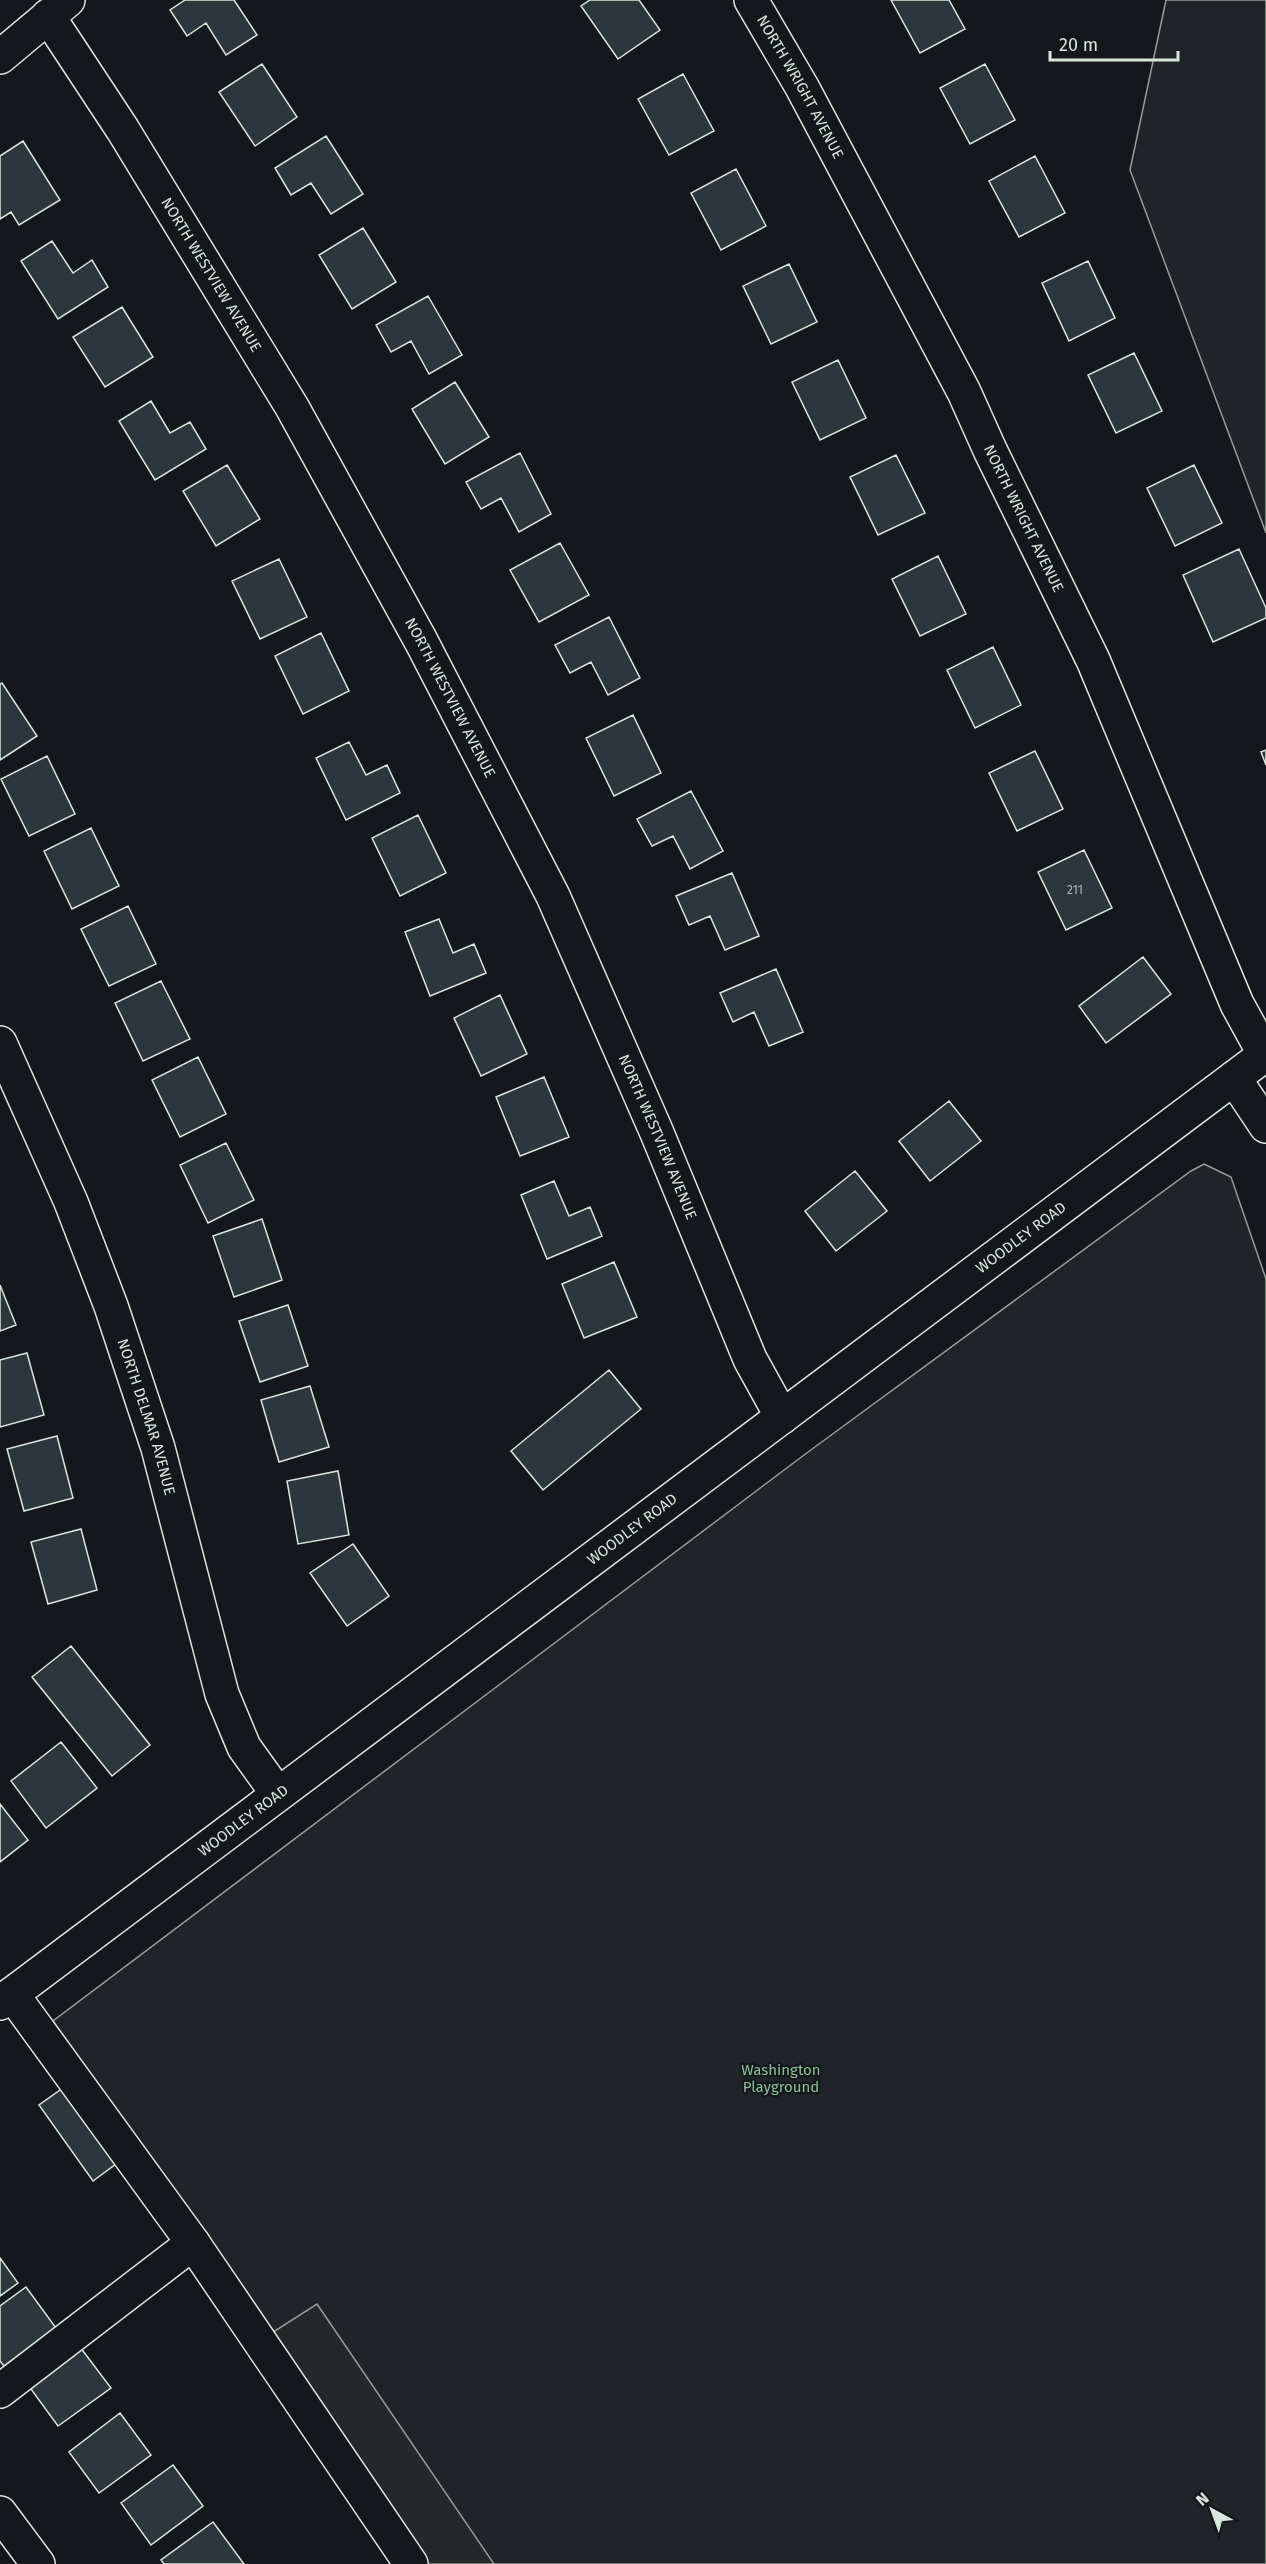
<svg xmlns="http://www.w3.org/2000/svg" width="1266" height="2564" viewBox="0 0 1266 2564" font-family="'Fira Sans',sans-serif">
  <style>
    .green { fill: #202428; stroke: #939e99; stroke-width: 1.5 }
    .parking { fill: #24282b; stroke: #939e99; stroke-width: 1.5 }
    .building { fill: #2c363c; stroke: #d8e6dc; stroke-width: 1.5 }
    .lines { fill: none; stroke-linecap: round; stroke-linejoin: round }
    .minor-casing { stroke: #d8e6dc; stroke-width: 36 }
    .minor { stroke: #14181c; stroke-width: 33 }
    .labels { text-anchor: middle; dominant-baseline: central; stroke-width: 4.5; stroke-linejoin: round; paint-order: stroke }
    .number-label { font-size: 12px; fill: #adbab4 }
    .street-label { font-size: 15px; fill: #d8e6dc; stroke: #14181c }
    .park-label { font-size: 15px; fill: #8ac095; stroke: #14181c }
  </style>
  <rect width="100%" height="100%" fill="#14181c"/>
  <path class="green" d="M1166,0H1266V533L1130,170Z
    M1204,1164L1231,1177L1266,1279V2564H426L53,2021L804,1455L1191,1171Z"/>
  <path class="parking" d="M317,2304L494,2564H426L270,2334Z"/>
  <path class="building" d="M185,0H234L257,35L226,55L206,23L187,36L170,10Z
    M590,0H639L660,30L618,59L581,6Z
    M891,0H949L965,29L920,53Z
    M262,64L297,117L255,146L219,92Z
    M985,64L1015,120L970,144L940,88Z
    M683,74L714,131L669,155L638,99Z
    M326,136L363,194L331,214L311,183L291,195L275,168Z
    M23,141L60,200L19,225L11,212L0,219V156Z
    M1035,156L1065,213L1019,237L989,181Z
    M736,169L766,226L721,250L691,193Z
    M363,228L396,282L352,309L319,255Z
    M52,241L73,273L92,260L108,287L58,319L21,261Z
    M1088,261L1115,318L1069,341L1042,283Z
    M789,264L817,322L771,344L743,286Z
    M428,296L462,355L429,374L411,341L391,352L376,325Z
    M122,307L153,357L105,387L73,337Z
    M1134,353L1162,411L1116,433L1088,375Z
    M838,360L866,418L820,440L792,382Z
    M455,382L489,437L445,464L412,409Z
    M151,401L170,433L190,422L206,449L155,480L119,421Z
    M520,453L551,514L519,532L501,498L481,509L466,482Z
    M896,455L925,513L878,535L850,477Z
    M227,465L260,519L216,546L183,491Z
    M1194,465L1222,523L1175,546L1147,488Z
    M560,543L589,595L539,622L510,570Z
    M1239,549L1266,608V618L1213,642L1183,575Z
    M938,556L966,614L920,636L892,579Z
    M279,559L307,617L260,639L232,581Z
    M609,617L640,678L608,695L591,662L570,673L555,645Z
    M321,633L349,691L303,714L275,656Z
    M993,647L1021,705L975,728L947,670Z
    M2,683L37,736L0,760V684Z
    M633,715L661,773L614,796L586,738Z
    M349,742L366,775L387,765L400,793L346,820L316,758Z
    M1266,750V765L1261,752Z
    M1035,751L1063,809L1017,831L989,773Z
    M47,756L75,814L29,836L1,779Z
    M691,791L723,851L690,869L673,836L652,846L637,819Z
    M418,815L446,873L400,896L372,838Z
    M91,828L119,886L72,909L44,851Z
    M1084,850L1112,908L1066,930L1038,872Z
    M732,873L759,936L725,950L710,916L689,925L676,896Z
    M128,906L156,964L109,986L81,929Z
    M439,919L453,953L474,944L486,973L430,996L405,932Z
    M1143,957L1171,994L1106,1043L1079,1006Z
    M776,969L803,1032L769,1046L754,1012L733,1022L720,993Z
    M161,981L190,1039L143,1061L115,1003Z
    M500,995L527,1054L481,1076L454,1018Z
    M198,1057L226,1114L180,1137L152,1080Z
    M544,1077L569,1137L520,1156L496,1097Z
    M949,1101L981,1141L930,1181L899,1141Z
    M226,1143L254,1200L208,1223L180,1165Z
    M855,1171L887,1211L836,1251L805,1211Z
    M554,1181L569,1216L590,1207L602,1236L547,1259L521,1195Z
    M262,1219L282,1280L234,1297L213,1236Z
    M614,1262L637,1317L584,1338L562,1284Z
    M0,1285L16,1325L0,1331Z
    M288,1305L308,1366L260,1382L239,1321Z
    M27,1353L44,1415L0,1427V1360Z
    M609,1370L641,1409L543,1490L511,1451Z
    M310,1386L329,1447L279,1462L261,1400Z
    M57,1436L73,1498L24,1511L7,1449Z
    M338,1471L349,1535L298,1544L287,1481Z
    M81,1529L97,1590L48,1604L31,1542Z
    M353,1544L389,1596L347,1626L310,1573Z
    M71,1646L150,1745L112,1776L32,1677Z
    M61,1742L97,1788L46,1828L11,1781Z
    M0,1804L28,1840L0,1862Z
    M70,2083L124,2158L93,2181L39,2105Z
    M0,2258L18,2283L0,2296Z
    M26,2287L56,2328L4,2366L0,2361V2306Z
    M80,2347L111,2388L58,2426L28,2385Z
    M120,2413L151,2455L99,2493L69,2452Z
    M173,2465L203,2506L151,2545L121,2503Z
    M213,2522L244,2564H164L161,2560Z"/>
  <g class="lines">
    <g class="minor-casing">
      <g id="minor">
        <path id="s1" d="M751,0L802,87L964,392L990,450L1093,660L1237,1004L1265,1055"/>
        <path id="s2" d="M48,16L123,130L292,407L421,641L553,896L657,1133L750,1359L782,1417"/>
        <path d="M0,57L68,0"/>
        <path id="s3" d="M0,1043L71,1202L111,1306L158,1448L222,1694L244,1747L277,1793"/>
        <path d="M1234,1078L1266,1126"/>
        <path d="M12,1994L193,2243L411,2564"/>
        <path id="s4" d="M0,2003L1266,1054"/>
        <path d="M0,2391L193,2243"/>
        <path d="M0,2513L38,2564"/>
      </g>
    </g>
    <use href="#minor" class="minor"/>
  </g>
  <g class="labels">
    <g class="number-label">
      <text x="1075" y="890">211</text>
    </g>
    <g class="street-label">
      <text stroke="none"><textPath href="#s1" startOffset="100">NORTH WRIGHT AVENUE</textPath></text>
      <text stroke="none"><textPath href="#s2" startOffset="306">NORTH WESTVIEW AVENUE</textPath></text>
      <text stroke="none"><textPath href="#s1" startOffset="586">NORTH WRIGHT AVENUE</textPath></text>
      <text stroke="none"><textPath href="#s2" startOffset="792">NORTH WESTVIEW AVENUE</textPath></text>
      <text stroke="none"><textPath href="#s2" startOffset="1278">NORTH WESTVIEW AVENUE</textPath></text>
      <text stroke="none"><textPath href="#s4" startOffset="1276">WOODLEY ROAD</textPath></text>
      <text stroke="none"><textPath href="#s3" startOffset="402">NORTH DELMAR AVENUE</textPath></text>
      <text stroke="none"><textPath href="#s4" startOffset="790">WOODLEY ROAD</textPath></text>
      <text stroke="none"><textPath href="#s4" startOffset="304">WOODLEY ROAD</textPath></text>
    </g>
    <g class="park-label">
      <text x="781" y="2070">Washington<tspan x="781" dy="17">Playground</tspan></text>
    </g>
  </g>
  <g transform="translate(1212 2510) rotate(319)" stroke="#14181c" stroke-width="4.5" paint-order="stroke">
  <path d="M0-4.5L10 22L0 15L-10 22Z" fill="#d8e6dc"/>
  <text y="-9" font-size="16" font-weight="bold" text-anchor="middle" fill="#d8e6dc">N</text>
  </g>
  <path d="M1050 51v9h128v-9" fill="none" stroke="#d8e6dc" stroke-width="3"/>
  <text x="1059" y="51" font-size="18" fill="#d8e6dc" stroke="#14181c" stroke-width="4.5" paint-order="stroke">20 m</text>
</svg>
